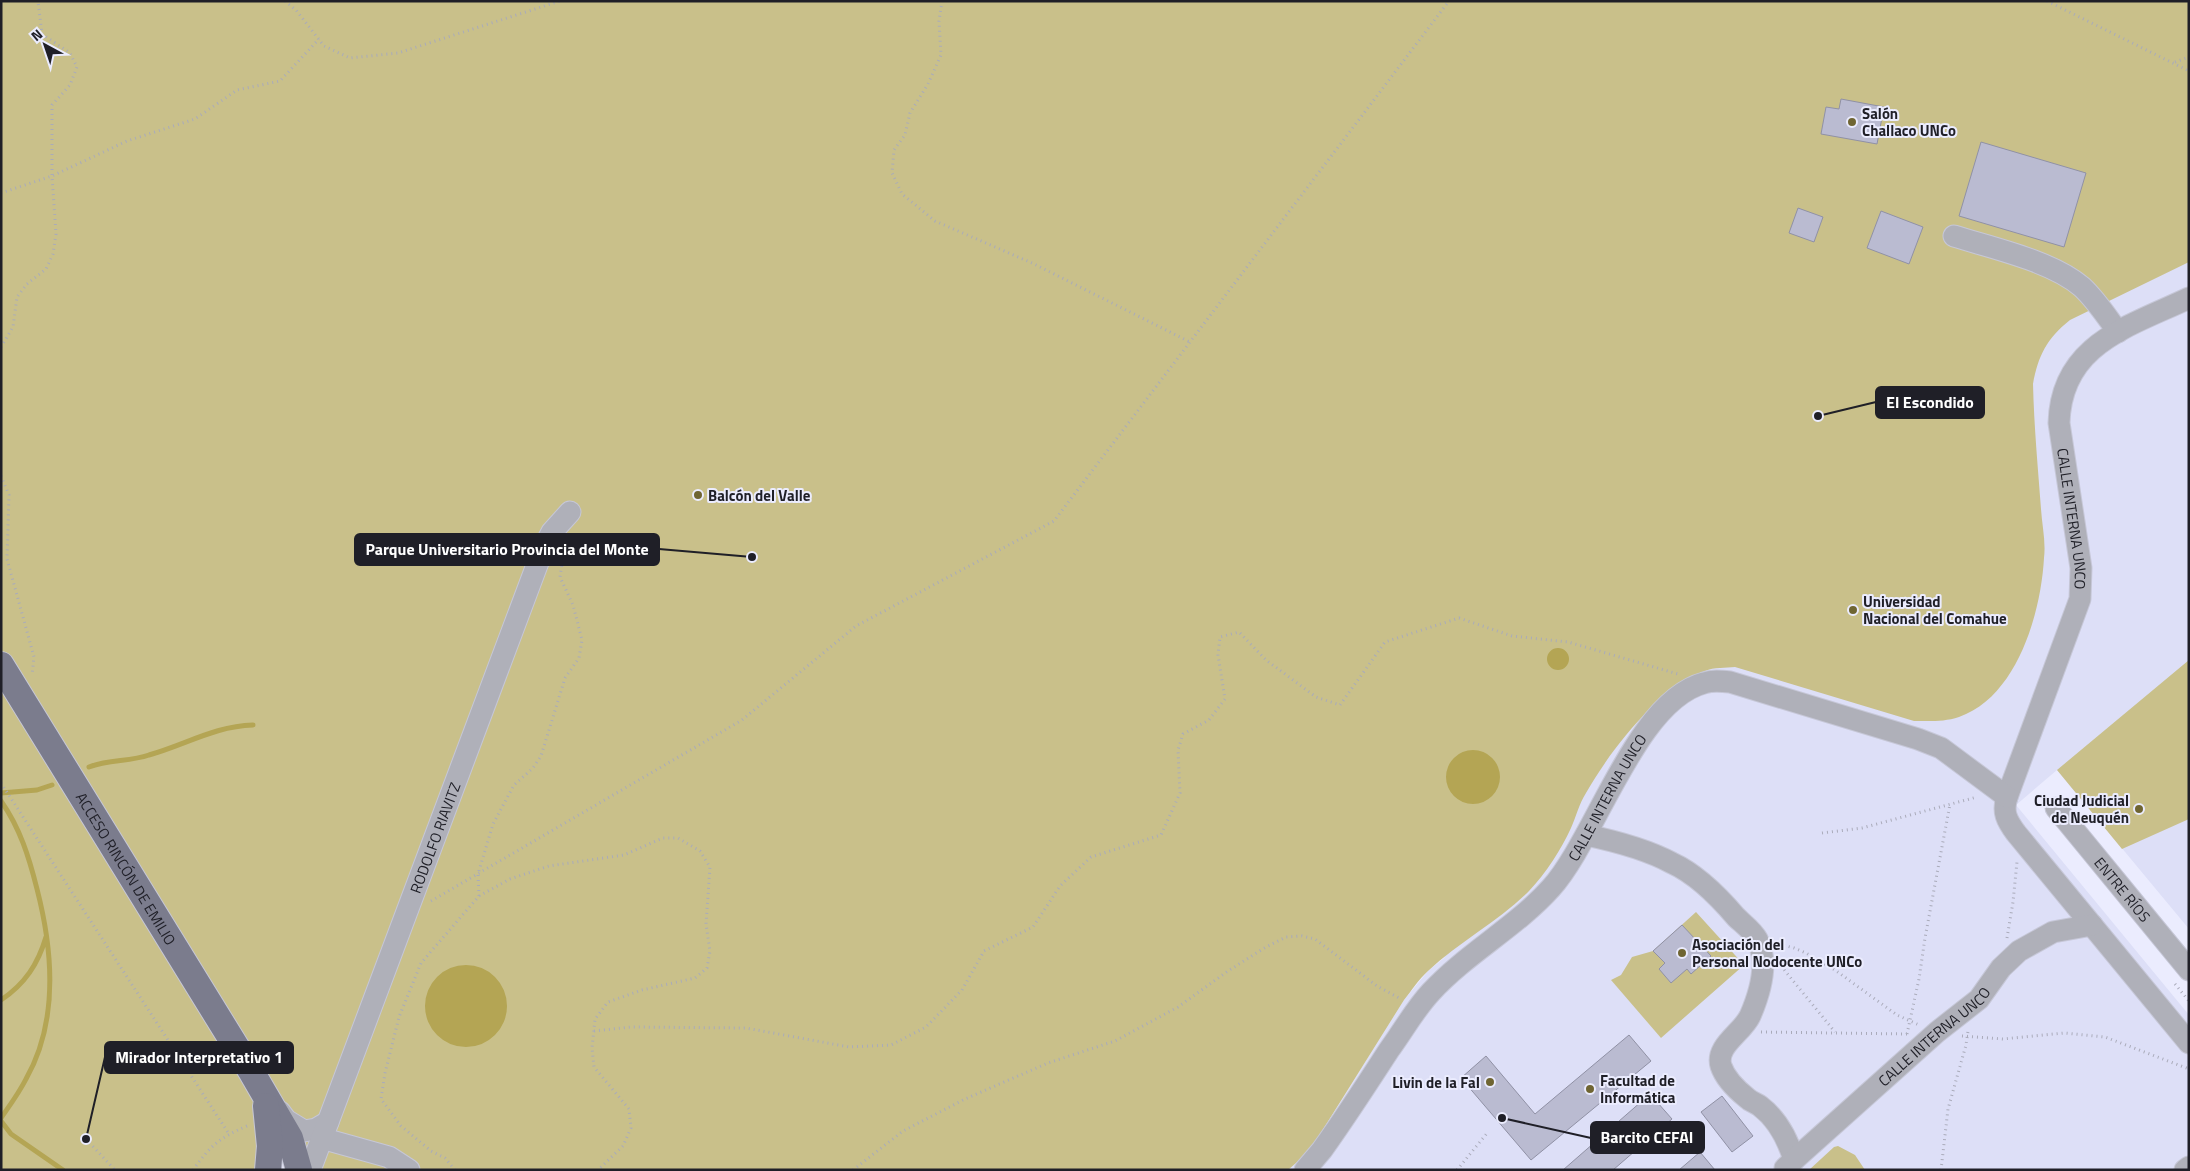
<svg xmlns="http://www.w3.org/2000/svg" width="2190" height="1171" viewBox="0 0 2190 1171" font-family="'Titillium Web',sans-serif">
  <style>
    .built { fill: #dddff7 }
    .green { fill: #c9c08a }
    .water { fill: #b4a554 }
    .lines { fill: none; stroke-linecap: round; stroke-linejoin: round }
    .stream { stroke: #b4a554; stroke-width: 5 }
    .building { fill: #babbd1; stroke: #9091a5 }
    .minor-casing { stroke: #c6c7d7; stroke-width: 23 }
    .major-casing { stroke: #c6c7d7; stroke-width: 28 }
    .path { stroke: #aaabba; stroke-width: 3; stroke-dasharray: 1 4; stroke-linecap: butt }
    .minor { stroke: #afb0b9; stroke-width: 21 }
    .major { stroke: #7b7c8d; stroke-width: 26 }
    .poi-dot { fill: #6f6532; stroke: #ebecfe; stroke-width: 2 }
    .labels { text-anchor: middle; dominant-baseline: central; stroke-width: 4; stroke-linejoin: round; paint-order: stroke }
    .poi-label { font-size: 15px; font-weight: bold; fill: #1f1f27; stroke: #ebecfe; text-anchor: start }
    .street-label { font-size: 15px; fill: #1f1f27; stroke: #ebecfe }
    .leader { fill: none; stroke: #1f1f27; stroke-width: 2 }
    .callout-dot { fill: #1f1f27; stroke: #ebecfe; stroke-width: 2 }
    .callout { fill: #1f1f27; stroke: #1f1f27; stroke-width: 2 }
    .callout-label { font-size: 16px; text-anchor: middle; font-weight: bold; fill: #fff }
  </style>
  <rect width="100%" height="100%" fill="#ebecfe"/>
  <path class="built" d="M2189,156V929L2057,770L2016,805L2189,1015V1170H1288L1304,1156L1317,1139L1404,1000L1428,971L1444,958L1591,761Z"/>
  <path class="green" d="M1,1H2189V262L2070,320C2047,338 2038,356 2033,384C2034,426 2038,468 2041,509C2042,525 2046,542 2044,558C2041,613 2017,697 1959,717C1944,722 1930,721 1914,721L1735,667C1726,668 1714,667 1705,671C1656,691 1612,748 1586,793C1579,804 1576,817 1571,828C1561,850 1546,873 1529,891C1499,921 1460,941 1428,971C1419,979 1412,990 1404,1000L1317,1139L1304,1156L1288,1170H299L1,665Z
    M2189,660V819L2122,849L2057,770Z
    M1,688L257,1105L261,1170H1Z
    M1696,912L1744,965L1661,1038L1611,980L1621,975L1632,957L1653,951Z
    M1838,1146L1855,1155L1865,1170H1809L1834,1147Z"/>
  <path class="water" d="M1547 659a11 11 0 1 1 22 0a11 11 0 1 1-22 0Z
    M1446 777a27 27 0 1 1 54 0a27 27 0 1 1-54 0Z
    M425 1006a41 41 0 1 1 82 0a41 41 0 1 1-82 0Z"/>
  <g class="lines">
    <path class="stream" d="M89,767C109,759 129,762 149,755C185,745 215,726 253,725
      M1,793L37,790L52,785
      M1,801C20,828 29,857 37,889C53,951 59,1021 26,1079C19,1093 10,1105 1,1118
      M1,1000C25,984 38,964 46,937
      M1,1121L11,1134L63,1170"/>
  </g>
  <path class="building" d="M1841,99L1884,107L1877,144L1821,134L1826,107L1839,109Z
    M1981,142L2086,173L2064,247L1959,216Z
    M1798,208L1823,217L1814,242L1789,233Z
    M1881,211L1923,227L1909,264L1867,248Z
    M1682,925L1711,956L1691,974L1687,969L1671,983L1659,969L1665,963L1653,951Z
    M1629,1035L1651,1061L1531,1160L1461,1078L1486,1056L1535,1114Z
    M1650,1094L1672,1119L1613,1170H1563Z
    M1722,1096L1753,1136L1732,1152L1701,1112Z
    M1700,1152L1715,1170H1679Z"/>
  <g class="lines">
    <g class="minor-casing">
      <g id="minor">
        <path d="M1954,236C1992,248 2052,261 2082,287C2096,300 2107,317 2118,332"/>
        <path id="s1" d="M2189,298C2128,327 2061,344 2059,423L2081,568L2080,599L2007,797C2002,812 2007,821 2016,833L2189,1043"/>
        <path id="s2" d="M2056,808L2189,970"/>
        <path d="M1586,835C1615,841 1646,849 1672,863C1696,874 1719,897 1736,917C1742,923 1753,931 1757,939C1769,962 1760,993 1750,1016C1742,1033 1715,1046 1721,1066C1725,1078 1737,1090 1747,1098C1751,1102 1756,1103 1760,1106C1777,1119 1788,1140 1794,1160"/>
        <path d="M280,1112L286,1120L304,1131L316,1129L328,1122"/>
        <path d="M321,1138L389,1157L409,1170"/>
        <path id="s3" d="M1785,1168L1937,1032L1979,999L2001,968L2019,951L2053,932L2092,925"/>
        <path id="s4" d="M310,1170L543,549L552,532L570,512"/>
        <path id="s5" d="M1305,1170L1322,1150C1345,1118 1367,1084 1389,1050C1403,1031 1415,1009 1431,992C1467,953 1516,927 1551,888C1596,838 1636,701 1704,683C1712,680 1721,681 1730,682L1918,739L1941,748L2007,797"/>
        <path d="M2185,1170L2189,1167"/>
      </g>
    </g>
    <g class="major-casing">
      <g id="major">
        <path id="s6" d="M1,665L251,1071L290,1138L299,1170"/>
        <path d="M266,1106L270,1146L268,1170"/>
      </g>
    </g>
    <path class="path" d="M285,1L296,10L324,46L350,58L398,53L560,1
      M942,1L939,21L941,55L928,84L910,113L905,135L894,150L892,173L902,194L935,221L1032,263L1190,342
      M2047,1L2189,71
      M2175,62L2189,57
      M1,193L52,176L127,141L195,119L237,90L280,81L319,39
      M1,347L13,327L17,297L27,284L46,269L53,254L56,234L52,176V105L70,85L77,67L70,53L42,34L38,1
      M1,476L9,495L7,559L34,657L32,675
      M1,783L229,1134
      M1822,833L1862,828L1977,797
      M479,896L478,874L493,824L514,785L533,768L541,756L565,678L579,658L582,640L573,605L560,577L563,557
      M431,901L742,720L856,626L1054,521L1449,1
      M2007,938L2013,902L2017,862
      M1779,944L1794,948L1806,953L1835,970L1897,1015L1919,1025
      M1781,966L1835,1032
      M2175,984L2189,1001
      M594,1031L631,1027L746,1028L849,1047L891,1045L926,1027L962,990L984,951L1033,927L1060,886L1091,857L1161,835L1180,793L1178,750L1183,734L1209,720L1225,699L1218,655L1220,637L1239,632L1266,660L1316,697L1340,705L1385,642L1459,618L1512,636L1568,642L1678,674
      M1761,1032L1907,1034
      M1907,1034L1919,979L1925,938L1950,804
      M1962,1036L2003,1039L2064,1033L2105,1037L2189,1069
      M86,1139L115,1170
      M193,1170C211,1145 219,1138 247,1126
      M455,1170L445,1158L431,1151L401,1126L381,1099L385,1073L399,1017L421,963L479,896L510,879L549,866L624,855L663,838H678L700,851L710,867L706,924L710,951L707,968L695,978L642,990L608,1002L595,1019L592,1048L594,1067L629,1109L631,1128L623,1146L598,1170
      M853,1170L903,1131L965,1099L1048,1063L1115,1041L1178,1007L1228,971L1266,947L1286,937L1302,936L1315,939L1377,986L1401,999
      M1457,1170L1488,1132
      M1941,1170L1948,1109L1966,1045L1968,1031"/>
    <use href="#minor" class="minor"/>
    <use href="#major" class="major"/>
  </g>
  <g class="poi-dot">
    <circle cx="1852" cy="122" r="5"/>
    <circle cx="698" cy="495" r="5"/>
    <circle cx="1853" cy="610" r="5"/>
    <circle cx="2139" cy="809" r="5"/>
    <circle cx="1682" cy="953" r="5"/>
    <circle cx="1490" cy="1082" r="5"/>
    <circle cx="1590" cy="1089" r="5"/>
  </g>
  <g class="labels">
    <g class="poi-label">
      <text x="1862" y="113">Salón<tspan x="1862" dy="17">Challaco UNCo</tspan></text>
      <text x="708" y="495">Balcón del Valle</text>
      <text x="1863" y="601">Universidad<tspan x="1863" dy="17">Nacional del Comahue</tspan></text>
      <text x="2129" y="800" text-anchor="end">Ciudad Judicial<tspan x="2129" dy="17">de Neuquén</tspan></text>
      <text x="1692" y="944">Asociación del<tspan x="1692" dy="17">Personal Nodocente UNCo</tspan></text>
      <text x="1600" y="1080">Facultad de<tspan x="1600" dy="17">Informática</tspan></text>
      <text x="1480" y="1082" text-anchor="end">Livin de la FaI</text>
    </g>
    <g class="street-label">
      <text stroke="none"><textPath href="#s1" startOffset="290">CALLE INTERNA UNCO</textPath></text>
      <text stroke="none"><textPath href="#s5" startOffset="484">CALLE INTERNA UNCO</textPath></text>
      <text stroke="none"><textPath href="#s4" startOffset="355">RODOLFO RIAVITZ</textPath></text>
      <text stroke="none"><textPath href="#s6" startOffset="239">ACCESO RINCÓN DE EMILIO</textPath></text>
      <text stroke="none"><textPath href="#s2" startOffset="105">ENTRE RÍOS</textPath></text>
      <text stroke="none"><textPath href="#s3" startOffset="199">CALLE INTERNA UNCO</textPath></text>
    </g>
  </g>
  <path class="leader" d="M1818 416L1876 402M752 557L659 549M86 1139L105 1057M1502 1118L1591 1138"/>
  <g class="callout-dot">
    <circle cx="1818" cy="416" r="5"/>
    <circle cx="752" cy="557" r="5"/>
    <circle cx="86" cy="1139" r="5"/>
    <circle cx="1502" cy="1118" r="5"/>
  </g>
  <g class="callout">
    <rect x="1876" y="387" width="108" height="31" rx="5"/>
    <rect x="355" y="534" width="304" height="31" rx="5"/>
    <rect x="105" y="1042" width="188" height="31" rx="5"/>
    <rect x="1591" y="1122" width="113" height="31" rx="5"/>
  </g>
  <g class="callout-label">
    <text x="1930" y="408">El Escondido</text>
    <text x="507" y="555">Parque Universitario Provincia del Monte</text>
    <text x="199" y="1063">Mirador Interpretativo 1</text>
    <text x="1647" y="1143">Barcito CEFAI</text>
  </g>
  <rect width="2190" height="1171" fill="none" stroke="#1f1f27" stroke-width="5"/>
  <g transform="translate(45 45) rotate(320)" stroke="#ebecfe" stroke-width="4" paint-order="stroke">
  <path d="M0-4L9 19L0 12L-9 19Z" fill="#1f1f27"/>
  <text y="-8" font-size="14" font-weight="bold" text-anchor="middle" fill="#1f1f27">N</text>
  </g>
</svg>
